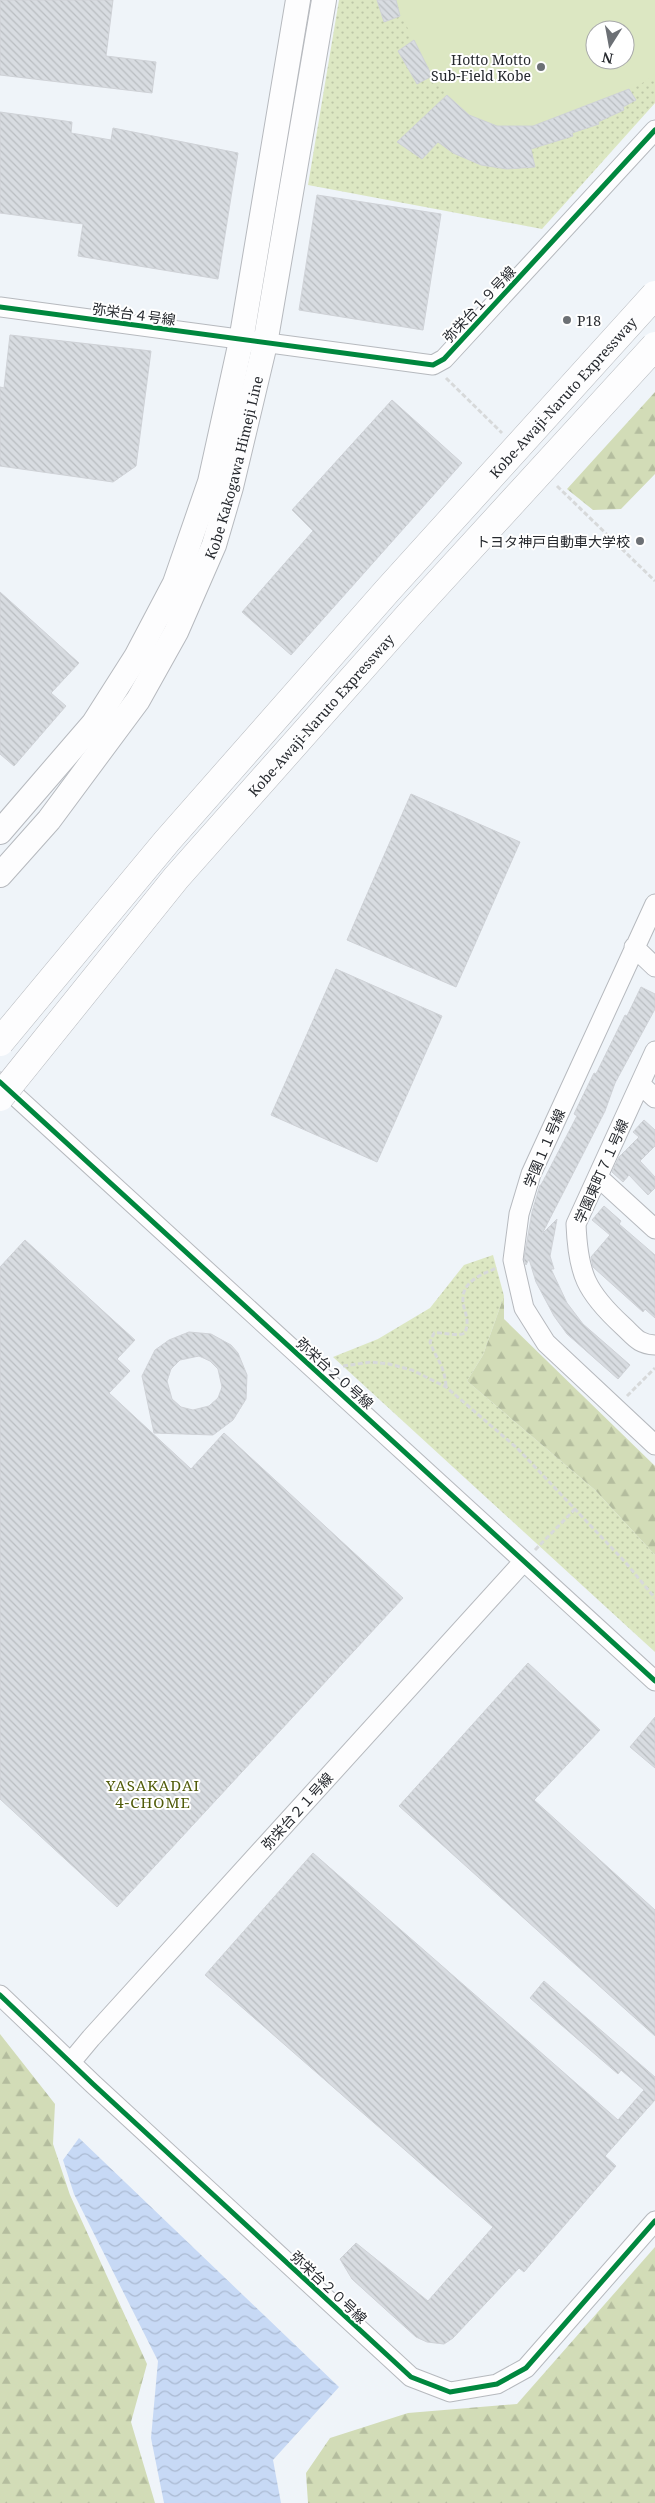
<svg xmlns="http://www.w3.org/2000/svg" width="655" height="2503" viewBox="0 0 655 2503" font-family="'Noto Serif','Noto Sans JP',serif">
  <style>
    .grass { fill: url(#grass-dots); fill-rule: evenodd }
    .forest { fill: url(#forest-firs) }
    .garden { fill: #dce7c2; fill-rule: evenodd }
    .water { fill: url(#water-waves) }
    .building { fill: url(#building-back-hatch); stroke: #cfd2d7; fill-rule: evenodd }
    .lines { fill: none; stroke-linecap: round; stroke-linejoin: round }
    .minor-casing { stroke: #b6b9be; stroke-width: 21 }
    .major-casing { stroke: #b6b9be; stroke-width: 26 }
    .path { stroke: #d7d9da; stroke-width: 3; stroke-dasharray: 5 2.5; stroke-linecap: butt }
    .minor { stroke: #fdfdfe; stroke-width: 19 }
    .major { stroke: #fdfdfe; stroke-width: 24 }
    .highway-bridge-casing { stroke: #b6b9be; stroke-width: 29; stroke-linecap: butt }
    .highway-bridge { stroke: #fdfdfe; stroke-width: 28 }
    .cycleway-casing { stroke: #fff; stroke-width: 8 }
    .cycleway { stroke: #00873e; stroke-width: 5 }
    .poi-dot { fill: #6c7075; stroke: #fff; stroke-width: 2 }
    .labels { text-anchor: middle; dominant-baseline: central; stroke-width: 4; stroke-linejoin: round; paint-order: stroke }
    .poi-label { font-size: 14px; fill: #26292e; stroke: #fff; text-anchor: end }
    .street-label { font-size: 14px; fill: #26292e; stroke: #fff }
    .neighbourhood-label { font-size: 15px; letter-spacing: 1px; fill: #505b09; stroke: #fff }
  </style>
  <defs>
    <pattern id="grass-dots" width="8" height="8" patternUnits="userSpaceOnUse" patternTransform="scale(1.25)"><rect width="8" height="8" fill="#dce7c2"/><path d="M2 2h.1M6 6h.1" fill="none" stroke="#bdc6a7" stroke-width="1.8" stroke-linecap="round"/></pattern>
    <pattern id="forest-firs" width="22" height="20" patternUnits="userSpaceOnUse" patternTransform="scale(1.25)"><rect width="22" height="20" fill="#d2dcb7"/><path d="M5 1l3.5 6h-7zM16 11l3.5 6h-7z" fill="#b4bd9e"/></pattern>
    <pattern id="water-waves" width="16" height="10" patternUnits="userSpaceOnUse" patternTransform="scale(1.25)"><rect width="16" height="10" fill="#c7d9f5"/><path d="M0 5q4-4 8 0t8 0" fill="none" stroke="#abbad2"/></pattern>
    <pattern id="building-back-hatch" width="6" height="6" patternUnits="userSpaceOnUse" patternTransform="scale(1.25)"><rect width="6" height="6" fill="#d8dce1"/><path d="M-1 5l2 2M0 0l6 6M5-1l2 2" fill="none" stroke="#b9bdc1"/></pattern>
  </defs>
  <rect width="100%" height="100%" fill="#eff4f9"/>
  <path class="grass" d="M339,0H655V103L542,229L308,185ZM595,30H625V60H595Z
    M493,1255L504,1296L483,1355L467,1381L595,1490L655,1555V1652L333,1357L378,1339L430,1308L464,1265Z"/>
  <path class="forest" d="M655,392V474L621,509L593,510L567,489Z
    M504,1296V1319L655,1466V1555L595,1490L467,1381L483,1355Z
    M0,2034L55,2104L53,2144L70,2195L147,2364L131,2422L155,2503H0Z
    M655,2247V2503H308L306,2473L330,2438L408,2413L517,2404Z"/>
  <path class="garden" d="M396,0H655V74C636,90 609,98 586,106C558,117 528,131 497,126C456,118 434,79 416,45C409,30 401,16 396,0ZM595,30H625V60H595Z"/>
  <path class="water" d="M79,2138L339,2387L273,2460L281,2503H164L151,2438L158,2361L74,2194L63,2160Z"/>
  <path class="building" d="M0,0H113L106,56L156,62L152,93L0,75Z
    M377,0H396L400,16L384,22Z
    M414,40L432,76L417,84L398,51Z
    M629,89L636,100L623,107L624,110L598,122L599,124L572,133L573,136L531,149L535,167L507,169L481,165L453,153L438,142L422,159L397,142L447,95L469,115L497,126H533Z
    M0,112L72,122L71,133L111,140L113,128L238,153L218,279L78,256L83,224L0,213Z
    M317,195L441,214L423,330L299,310Z
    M10,335L151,351L136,466L113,482L0,466V387L4,388Z
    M392,400L462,463L291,655L242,612L313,531L292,510Z
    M0,592L79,663L51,693L66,706L14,766L0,754Z
    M411,794L520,842L456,987L347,940Z
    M336,969L442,1016L377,1162L271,1115Z
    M641,987L655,994V1009L615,1083L605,1111L542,1234L557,1219L550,1256L554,1269H551L567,1303L583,1324L630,1365L618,1379L567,1334L554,1316L536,1282L529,1259L526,1265L524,1259L532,1212L540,1185H541L577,1116L574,1114L594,1073L596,1074L625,1015L627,1016Z
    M644,1120L655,1130V1146L640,1161L655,1177V1188L648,1195L629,1175L623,1182L612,1172L619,1157L639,1137L633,1132Z
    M604,1206L621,1221L619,1224L655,1255V1318L645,1309L643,1312L593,1267L591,1257L610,1235L592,1220Z
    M25,1240L135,1340L117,1359L130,1371L109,1393L191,1469L224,1433L403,1598L117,1907L0,1799V1267Z
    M189,1332L211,1334L231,1345L238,1353L247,1375L246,1399L233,1420L213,1435L154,1433L142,1376L155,1350L169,1340ZM199,1356L210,1361L218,1369L222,1387L218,1398L209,1406L193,1410L181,1407L172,1399L167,1381L171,1369L180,1360Z
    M528,1663L600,1730L534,1800L655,1910V2036L399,1806Z
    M655,1717V1768L630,1747Z
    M313,1853L618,2120L644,2090L621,2070L618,2074L530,1998L544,1981L655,2077V2100L605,2156L616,2166L524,2272L519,2268L453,2338L444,2344L427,2342L416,2337L352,2279L340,2259L356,2243L428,2301L493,2227L205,1975Z"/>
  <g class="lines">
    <g class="minor-casing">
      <path id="minor" d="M0,307L433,365L444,359L655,130
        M655,904L531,1174L519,1214L513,1260L524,1308L546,1343L655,1445
        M634,947L655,967
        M655,1051L576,1224C578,1274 586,1292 623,1326C635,1337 638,1344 655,1345
        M0,1082L655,1681
        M640,1084L655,1098
        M598,1177L655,1229
        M0,1995L93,2084L411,2377L450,2392L497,2384L526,2368L655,2221
        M71,2062L91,2038L524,1561"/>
    </g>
    <g class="major-casing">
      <g id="major">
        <path d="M0,832L94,723L136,657L175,583L210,482L241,341L298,0"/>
        <path id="s1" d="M0,875L49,820L138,700L176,632L214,545L231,487L265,344L324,0"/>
      </g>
    </g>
    <path class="path" d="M446,378L502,433
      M557,486L655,581
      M343,1366L371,1362L389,1364L412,1370L446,1387L517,1448L626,1563L655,1598
      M446,1386C444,1364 437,1361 430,1342L434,1333C445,1332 456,1337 465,1333C471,1316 462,1311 463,1298C463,1281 484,1273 497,1268
      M627,1396L655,1368
      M535,1550L575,1509"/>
    <use href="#minor" class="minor"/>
    <use href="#major" class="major"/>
    <g class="highway-bridge-casing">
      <g id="highway-bridge">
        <path id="s2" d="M0,1042L167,841L387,591L655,295"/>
        <path id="s3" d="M0,1097L176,878L409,615L655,346"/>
      </g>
    </g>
    <use href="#highway-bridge" class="highway-bridge"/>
    <g class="cycleway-casing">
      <path id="cycleway" d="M0,307L433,365L444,359L655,130
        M0,1082L655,1681
        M0,1995L93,2084L411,2377L450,2392L497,2384L526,2368L655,2221"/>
    </g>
    <use href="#cycleway" class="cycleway"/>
  </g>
  <g class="poi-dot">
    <circle cx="541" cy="67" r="5"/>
    <circle cx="567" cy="320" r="5"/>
    <circle cx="640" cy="541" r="5"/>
  </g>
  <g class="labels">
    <g class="poi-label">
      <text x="531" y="59">Hotto Motto<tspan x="531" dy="16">Sub-Field Kobe</tspan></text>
      <text x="577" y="320" text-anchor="start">P18</text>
      <text x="630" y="541">トヨタ神戸自動車大学校</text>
    </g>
    <g class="street-label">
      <text transform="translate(479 304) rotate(-47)">弥栄台１９号線</text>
      <text transform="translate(134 314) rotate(8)">弥栄台４号線</text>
      <text stroke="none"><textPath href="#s2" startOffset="856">Kobe-Awaji-Naruto Expressway</textPath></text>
      <text stroke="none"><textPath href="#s1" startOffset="476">Kobe Kakogawa Himeji Line</textPath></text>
      <text stroke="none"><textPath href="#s3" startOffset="499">Kobe-Awaji-Naruto Expressway</textPath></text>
      <text transform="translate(544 1148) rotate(-67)">学園１１号線</text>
      <text transform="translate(601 1171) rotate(-66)">学園東町７１号線</text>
      <text transform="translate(335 1373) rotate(42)">弥栄台２０号線</text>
      <text transform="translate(297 1811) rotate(-48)">弥栄台２１号線</text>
      <text transform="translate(329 2287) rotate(43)">弥栄台２０号線</text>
    </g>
    <g class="neighbourhood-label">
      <text x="153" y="1785">YASAKADAI<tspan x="153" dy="17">4-CHOME</tspan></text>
    </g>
  </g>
  <g transform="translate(610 45) rotate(191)"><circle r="24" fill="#ffffff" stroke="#a8a9ab"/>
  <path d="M0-4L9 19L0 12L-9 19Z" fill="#6c7075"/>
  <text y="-8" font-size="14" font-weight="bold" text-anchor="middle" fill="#26292e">N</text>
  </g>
</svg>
